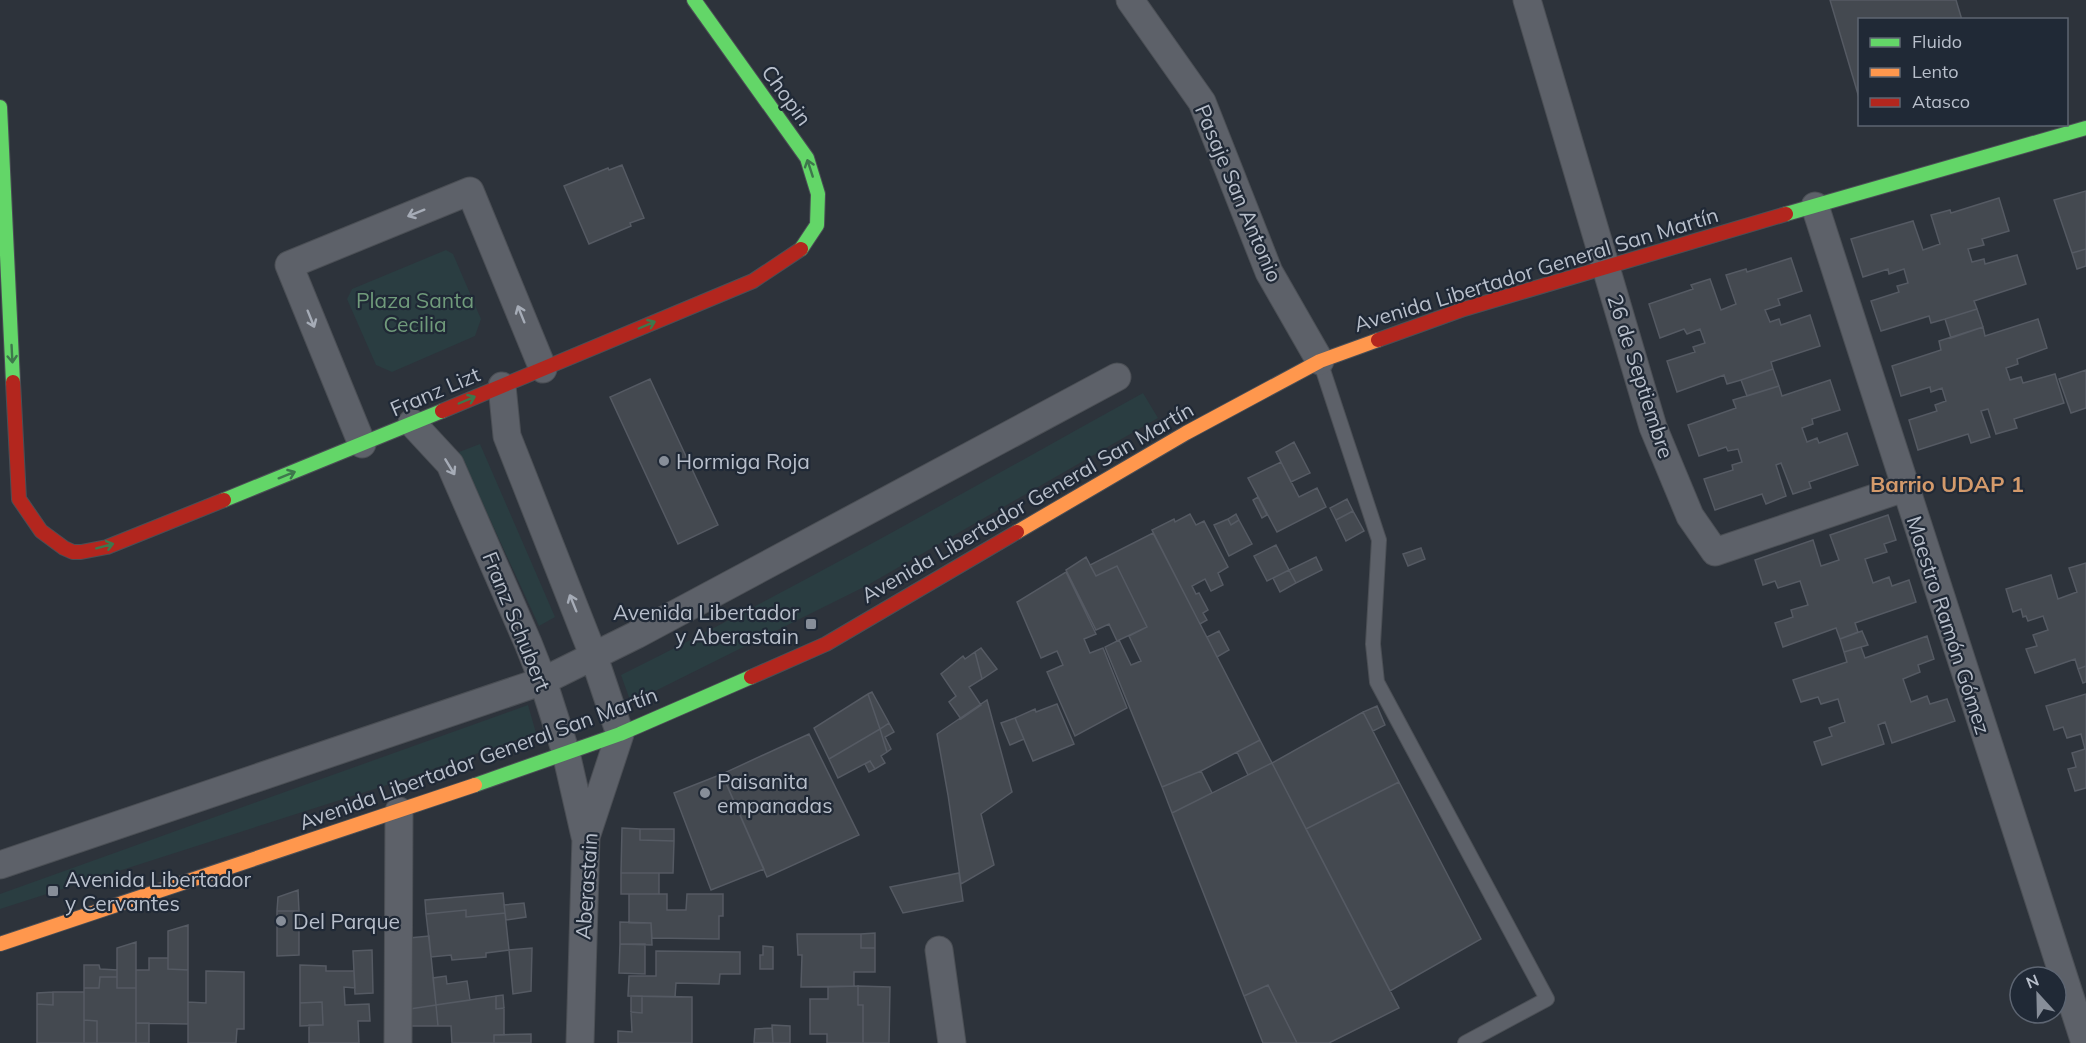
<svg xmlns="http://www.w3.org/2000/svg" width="2086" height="1043" viewBox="0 0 2086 1043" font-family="Mulish,sans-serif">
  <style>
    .green { fill: #2a3d41 }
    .building { fill: #444950; stroke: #555a63; stroke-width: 1.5 }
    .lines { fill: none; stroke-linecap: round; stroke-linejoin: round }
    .lane-casing { stroke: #4b4f55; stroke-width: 16 }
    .street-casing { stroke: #4b4f55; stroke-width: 29 }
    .fast-casing { stroke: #4b4f55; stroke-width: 16 }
    .slow-casing { stroke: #4b4f55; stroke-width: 16 }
    .jam-casing { stroke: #4b4f55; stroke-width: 16 }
    .lane { stroke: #5d6169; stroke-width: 14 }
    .street { stroke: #5d6169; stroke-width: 27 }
    .fast { stroke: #63d668; stroke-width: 14 }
    .slow { stroke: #ff974d; stroke-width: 14 }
    .jam { stroke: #b3261e; stroke-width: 14 }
    .oneway { stroke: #3e774c }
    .oneway2 { stroke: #a6acb7 }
    .poi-dot { fill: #878e99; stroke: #202936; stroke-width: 2 }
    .labels { text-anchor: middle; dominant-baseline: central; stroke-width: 4.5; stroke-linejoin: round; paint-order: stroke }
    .street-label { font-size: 21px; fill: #b8bfcb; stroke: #202936 }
    .park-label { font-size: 21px; fill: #709b7b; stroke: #202936 }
    .poi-label { font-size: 21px; fill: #b8bfcb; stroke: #202936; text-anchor: start }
    .neighbourhood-label { font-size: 22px; font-weight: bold; fill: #d39a6b; stroke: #202936 }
  </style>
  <rect width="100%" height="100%" fill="#2d333b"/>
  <path class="green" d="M446,250L453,254L481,319L475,336L392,372L376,365L347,299L352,289Z
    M1143,393L1158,418L866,586L631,703L621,675C798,587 970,489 1143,393Z
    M480,444L555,617L539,626L459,452Z
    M528,705L536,733L390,784L0,909V894Z"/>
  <path class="building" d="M1830,0H1956L1962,20H1860V101Z
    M622,165L644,218L630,223L631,226L589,244L564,186L608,168L609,170Z
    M2086,191V249L2072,253L2054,200Z
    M1999,198L2009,231L1982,239L1984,245L1968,249L1972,262L1984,259L1985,264L2017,255L2026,284L1974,301L1977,309L1945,319L1931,323L1929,316L1881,331L1871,301L1899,292L1897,286L1908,283L1904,269L1889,274L1888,269L1863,277L1851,239L1913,221L1923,250L1940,244L1931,215L1950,210L1951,213Z
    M2086,249V266L2077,269L2072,253Z
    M1791,258L1802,291L1778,299L1780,305L1765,310L1770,322L1779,319L1781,325L1810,315L1820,346L1771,362L1773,369L1741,380L1727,384L1724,375L1677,392L1667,361L1695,352L1693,347L1705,343L1700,329L1687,334L1684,329L1660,338L1649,304L1693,289L1691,285L1710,279L1721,310L1736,304L1726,275L1746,269L1747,272Z
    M1977,309L1983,327L1951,338L1945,319Z
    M2038,319L2047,348L2017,359L2018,364L2006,368L2010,380L2021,377L2023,383L2055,374L2064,403L2014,419L2017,428L1996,434L1988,409L1981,411L1990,437L1971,443L1968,434L1918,450L1909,420L1937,411L1935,405L1946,401L1942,388L1931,392L1930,387L1901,396L1892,366L1941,350L1939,341L1983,327L1985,336Z
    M1773,369L1779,386L1747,396L1741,380Z
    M2086,370V408L2071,413L2059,379Z
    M650,379L718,525L678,544L610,397Z
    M1830,380L1840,410L1812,419L1813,424L1802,428L1807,442L1817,438L1819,443L1847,433L1858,465L1809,482L1811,488L1793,494L1781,463L1776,465L1786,496L1766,504L1762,494L1715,510L1704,479L1733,470L1732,465L1742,462L1738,449L1728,451L1726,447L1699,456L1688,425L1736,408L1733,400L1779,386L1782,396Z
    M1294,442L1310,473L1291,482L1276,452Z
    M1281,462L1299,497L1317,488L1326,507L1277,532L1248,478Z
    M1258,497L1267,515L1262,518L1253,500Z
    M1347,499L1353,511L1336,520L1330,508Z
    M1353,511L1364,531L1346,541L1336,520Z
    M1190,514L1196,525L1204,521L1228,567L1218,573L1223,585L1211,591L1205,579L1192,586L1196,594L1199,593L1208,610L1203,613L1207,620L1200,624L1152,530L1174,519L1175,522Z
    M1236,514L1239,520L1231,525L1228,519Z
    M1888,515L1896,540L1884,544L1887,552L1865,559L1873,583L1889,577L1892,586L1909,580L1916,602L1855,623L1858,632L1840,639L1836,628L1783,647L1775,623L1793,617L1791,610L1808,605L1800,581L1778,588L1775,581L1763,585L1755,560L1813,540L1821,566L1839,560L1830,535Z
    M1228,519L1231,525L1239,520L1252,544L1229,556L1214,525Z
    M1153,533L1260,740L1201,771L1162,787L1105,647L1119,640L1131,665L1141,661L1129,636L1147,627L1117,566L1096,576L1090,565Z
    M1276,545L1289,570L1267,581L1254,556Z
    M1421,548L1425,559L1408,566L1403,554Z
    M1086,557L1096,576L1117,566L1147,627L1117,641L1109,624L1096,630L1066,570Z
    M1316,557L1322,570L1296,583L1289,570Z
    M2086,563V666L2078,669L2075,659L2035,673L2026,649L2037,646L2033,635L2048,630L2043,616L2028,621L2026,616L2023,617L2021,609L2013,612L2006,589L2051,575L2058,599L2077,592L2069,568Z
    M1289,570L1296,583L1280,592L1273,578Z
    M1066,572L1096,634L1084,639L1090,653L1103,648L1127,708L1075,736L1047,672L1063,665L1057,651L1041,658L1017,602Z
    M1219,631L1229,650L1217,657L1207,637Z
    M1862,631L1868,645L1844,652L1840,639Z
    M1927,636L1934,659L1918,665L1920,672L1903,679L1911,702L1927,696L1930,704L1947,699L1955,721L1892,743L1885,722L1878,725L1884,744L1822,765L1814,742L1832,736L1829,728L1845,722L1838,699L1821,704L1818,697L1801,702L1793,680L1847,662L1844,652L1861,647L1865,658Z
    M981,648L997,669L982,679L975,652Z
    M975,652L982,679L969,687L981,705L961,719L949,702L956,696L941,674L963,656L965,659Z
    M2086,666V682L2083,683L2078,669Z
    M872,692L889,723L880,729L868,694Z
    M868,694L880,729L829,759L814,728Z
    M2086,694V788L2075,791L2068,769L2076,767L2072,753L2085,749L2081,734L2067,738L2063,727L2054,730L2046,706Z
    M987,700L1012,792L981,814L994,865L961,884L948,795L937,734Z
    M1057,704L1074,744L1033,761L1015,718L1035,709L1036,712Z
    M1377,706L1385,725L1373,731L1363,712Z
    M1363,712L1399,782L1306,829L1272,763Z
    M1015,718L1024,739L1010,745L1001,723Z
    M889,723L894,732L885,737L891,749L887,752L880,729Z
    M880,729L887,752L881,756L885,763L875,769L870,761L838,778L829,759Z
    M809,734L859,835L767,877L722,774Z
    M1260,740L1272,763L1248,775L1237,752Z
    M870,761L875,769L869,772L865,764Z
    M1272,763L1399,1008L1329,1043H1297L1268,985L1244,996L1172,813Z
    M1201,771L1212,793L1172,813L1162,787Z
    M722,774L764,869L711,890L674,793Z
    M1399,782L1481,939L1390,991L1306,829Z
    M622,828L640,829V840L674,841L673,873H621Z
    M640,829H674V841L640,840Z
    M621,873H659V894H621Z
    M959,873L963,901L903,913L890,887Z
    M298,890L299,911H277L278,897Z
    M503,893L505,913L466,917V910L426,914L425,900Z
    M629,894H667V910H686L687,894H723V916H719V939L652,938L651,923H629Z
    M524,903L526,917L506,920L504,905Z
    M466,910V917L505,913L509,950L486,953V957L452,960L451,955L431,957L426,914Z
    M277,911H299V955L277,956Z
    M620,922L651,923L652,945L620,944Z
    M188,925V970L168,969V931Z
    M875,933V948H861V934Z
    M797,934H861V948H875V972H854V986L801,987L802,955H798Z
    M429,936L436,1005L410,1009L409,938Z
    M136,942V988H117V948Z
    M620,944H645V974L619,973Z
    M763,946L773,947V969H760V955H763Z
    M532,948L531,991L513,994L509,950Z
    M372,950L373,993L355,994L353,951Z
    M656,951L740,952V974H720L719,984L676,983L675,997L628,996L629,976H656Z
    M149,958H168V969L188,970V1024L136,1023V970H149Z
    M84,965H99L100,969L117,970V977H100L99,988H84Z
    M300,965L326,966V971H354L355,988L344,987L345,1005L369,1004L370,1021H358L359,1043H309V1025H323L322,1002L300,1003Z
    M206,971L244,972V1029H237L236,1043H188V1002L206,1003Z
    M446,976L447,984L467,981L470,1000L436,1005L433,978Z
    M100,977H117V988H136V1043H97V1021L84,1020V988H99Z
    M1268,985L1297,1043H1263L1244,996Z
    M858,986V1005H863V1043H827V1034H810V999H828V987Z
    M858,986L890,987L889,1043H863V1005H858Z
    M53,992H84V1043H37V1004L53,1005Z
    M53,992V1005L37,1004V993Z
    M503,995L504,1008L496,1009V996Z
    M496,996V1009L504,1008V1035H494V1043H452L451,1026H438L436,1005Z
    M631,996H642V1013L631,1012Z
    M642,996L692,997V1043H618V1031L632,1032L631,1012L642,1013Z
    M322,1002L323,1025L300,1026V1003Z
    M436,1005L438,1026H410V1009Z
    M84,1020L97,1021V1043H84Z
    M136,1023H149V1043H136Z
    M772,1025L790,1026V1043H773Z
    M772,1028L773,1043H754L755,1029Z
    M531,1034V1043H494V1035Z"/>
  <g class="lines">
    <g class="lane-casing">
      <path id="lane" d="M1320,361L1379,540L1373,644L1377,682L1547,999L1465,1043"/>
    </g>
    <g class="street-casing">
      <path id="street" d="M1130,0L1202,102L1269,272L1320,361
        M1527,0L1653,427L1690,516L1715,552L1904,488
        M1815,206L2085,1043
        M502,386L507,436L594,657L620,734L586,837L580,1043
        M412,423L450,464L528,643L543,681L566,753L585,836
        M362,444L289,265L470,191L543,369
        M0,865L543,681L636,635L1117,377
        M939,950L952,1043
        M398,1043L399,811"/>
    </g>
    <g class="fast-casing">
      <path id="fast" d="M694,0L807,158L818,194L817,225L801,249
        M0,107L13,382
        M1786,214L2086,128
        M224,500L442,411
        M475,785L620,734L751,677"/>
    </g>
    <g class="slow-casing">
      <path id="slow" d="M1017,532L1186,433L1320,361L1378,340
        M0,944L475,785"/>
    </g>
    <g class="jam-casing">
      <path id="jam" d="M1378,340L1464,309L1786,214
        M13,382L19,499L41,531L64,548L73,552H81L107,547L224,500
        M442,411L753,281L801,249
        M751,677L826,644L1017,532"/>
    </g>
    <use href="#lane" class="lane"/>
    <use href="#street" class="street"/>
    <use href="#fast" class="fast"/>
    <use href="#slow" class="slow"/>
    <use href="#jam" class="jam"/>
  </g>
  <defs><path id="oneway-shaft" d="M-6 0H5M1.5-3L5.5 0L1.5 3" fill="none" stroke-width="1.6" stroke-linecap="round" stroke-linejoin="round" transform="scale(1.5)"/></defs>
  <g class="oneway">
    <use href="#oneway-shaft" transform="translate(810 168) rotate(-108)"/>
    <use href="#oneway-shaft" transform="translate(647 325) rotate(-23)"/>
    <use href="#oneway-shaft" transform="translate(12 354) rotate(87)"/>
    <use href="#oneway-shaft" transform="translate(467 400) rotate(-23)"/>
    <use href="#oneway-shaft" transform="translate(287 475) rotate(-22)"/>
    <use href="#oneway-shaft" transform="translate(105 546) rotate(-15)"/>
  </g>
  <g class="oneway2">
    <use href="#oneway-shaft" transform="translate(416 213) rotate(158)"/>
    <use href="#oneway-shaft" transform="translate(521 314) rotate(-112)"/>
    <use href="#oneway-shaft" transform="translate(311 319) rotate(68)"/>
    <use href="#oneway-shaft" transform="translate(450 467) rotate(59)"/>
    <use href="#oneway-shaft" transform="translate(573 603) rotate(-112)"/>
  </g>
  <g class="poi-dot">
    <circle cx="664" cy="461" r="6"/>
    <rect x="805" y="618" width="12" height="12" rx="3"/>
    <circle cx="705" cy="793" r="6"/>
    <rect x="47" y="885" width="12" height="12" rx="3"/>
    <circle cx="281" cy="921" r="6"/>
  </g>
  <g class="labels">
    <g class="street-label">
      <text transform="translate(787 95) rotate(54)">Chopin</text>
      <text transform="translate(1239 193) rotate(67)">Pasaje San Antonio</text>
      <text transform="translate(1536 269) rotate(-17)">Avenida Libertador General San Martín</text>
      <text transform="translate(1641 376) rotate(72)">26 de Septiembre</text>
      <text transform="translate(435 391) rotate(-23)">Franz Lizt</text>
      <text transform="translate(1027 502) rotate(-30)">Avenida Libertador General San Martín</text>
      <text transform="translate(517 621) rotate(68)">Franz Schubert</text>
      <text transform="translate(1949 625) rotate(72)">Maestro Ramón Gómez</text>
      <text transform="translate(478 758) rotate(-20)">Avenida Libertador General San Martín</text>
      <text transform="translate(586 886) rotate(-86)">Aberastain</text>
    </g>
    <g class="park-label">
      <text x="415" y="300">Plaza Santa<tspan x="415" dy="24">Cecilia</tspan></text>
    </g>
    <g class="poi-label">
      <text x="676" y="461">Hormiga Roja</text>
      <text x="799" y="612" text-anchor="end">Avenida Libertador<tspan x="799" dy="24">y Aberastain</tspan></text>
      <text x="717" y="781">Paisanita<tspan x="717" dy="24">empanadas</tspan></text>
      <text x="65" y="879">Avenida Libertador<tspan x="65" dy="24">y Cervantes</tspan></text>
      <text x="293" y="921">Del Parque</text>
    </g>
    <g class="neighbourhood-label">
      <text x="1947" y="484">Barrio UDAP 1</text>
    </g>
  </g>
  <rect x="1858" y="18" width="210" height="108" fill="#202936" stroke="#5d6572" stroke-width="1.5"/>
  <rect x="1870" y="38" width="30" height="9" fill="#63d668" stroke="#5d6572" stroke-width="1.5"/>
  <text x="1912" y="48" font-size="18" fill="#b8bfcb">Fluido</text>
  <rect x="1870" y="68" width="30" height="9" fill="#ff974d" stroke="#5d6572" stroke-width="1.5"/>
  <text x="1912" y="78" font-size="18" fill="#b8bfcb">Lento</text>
  <rect x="1870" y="98" width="30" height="9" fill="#b3261e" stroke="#5d6572" stroke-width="1.5"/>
  <text x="1912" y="108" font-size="18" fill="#b8bfcb">Atasco</text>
  <g transform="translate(2038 995) rotate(338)"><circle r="28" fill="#202936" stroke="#5d6572" stroke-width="1.5"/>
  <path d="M0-4.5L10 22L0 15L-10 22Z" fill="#878e99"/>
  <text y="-9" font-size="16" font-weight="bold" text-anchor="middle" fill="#b8bfcb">N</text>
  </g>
</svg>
